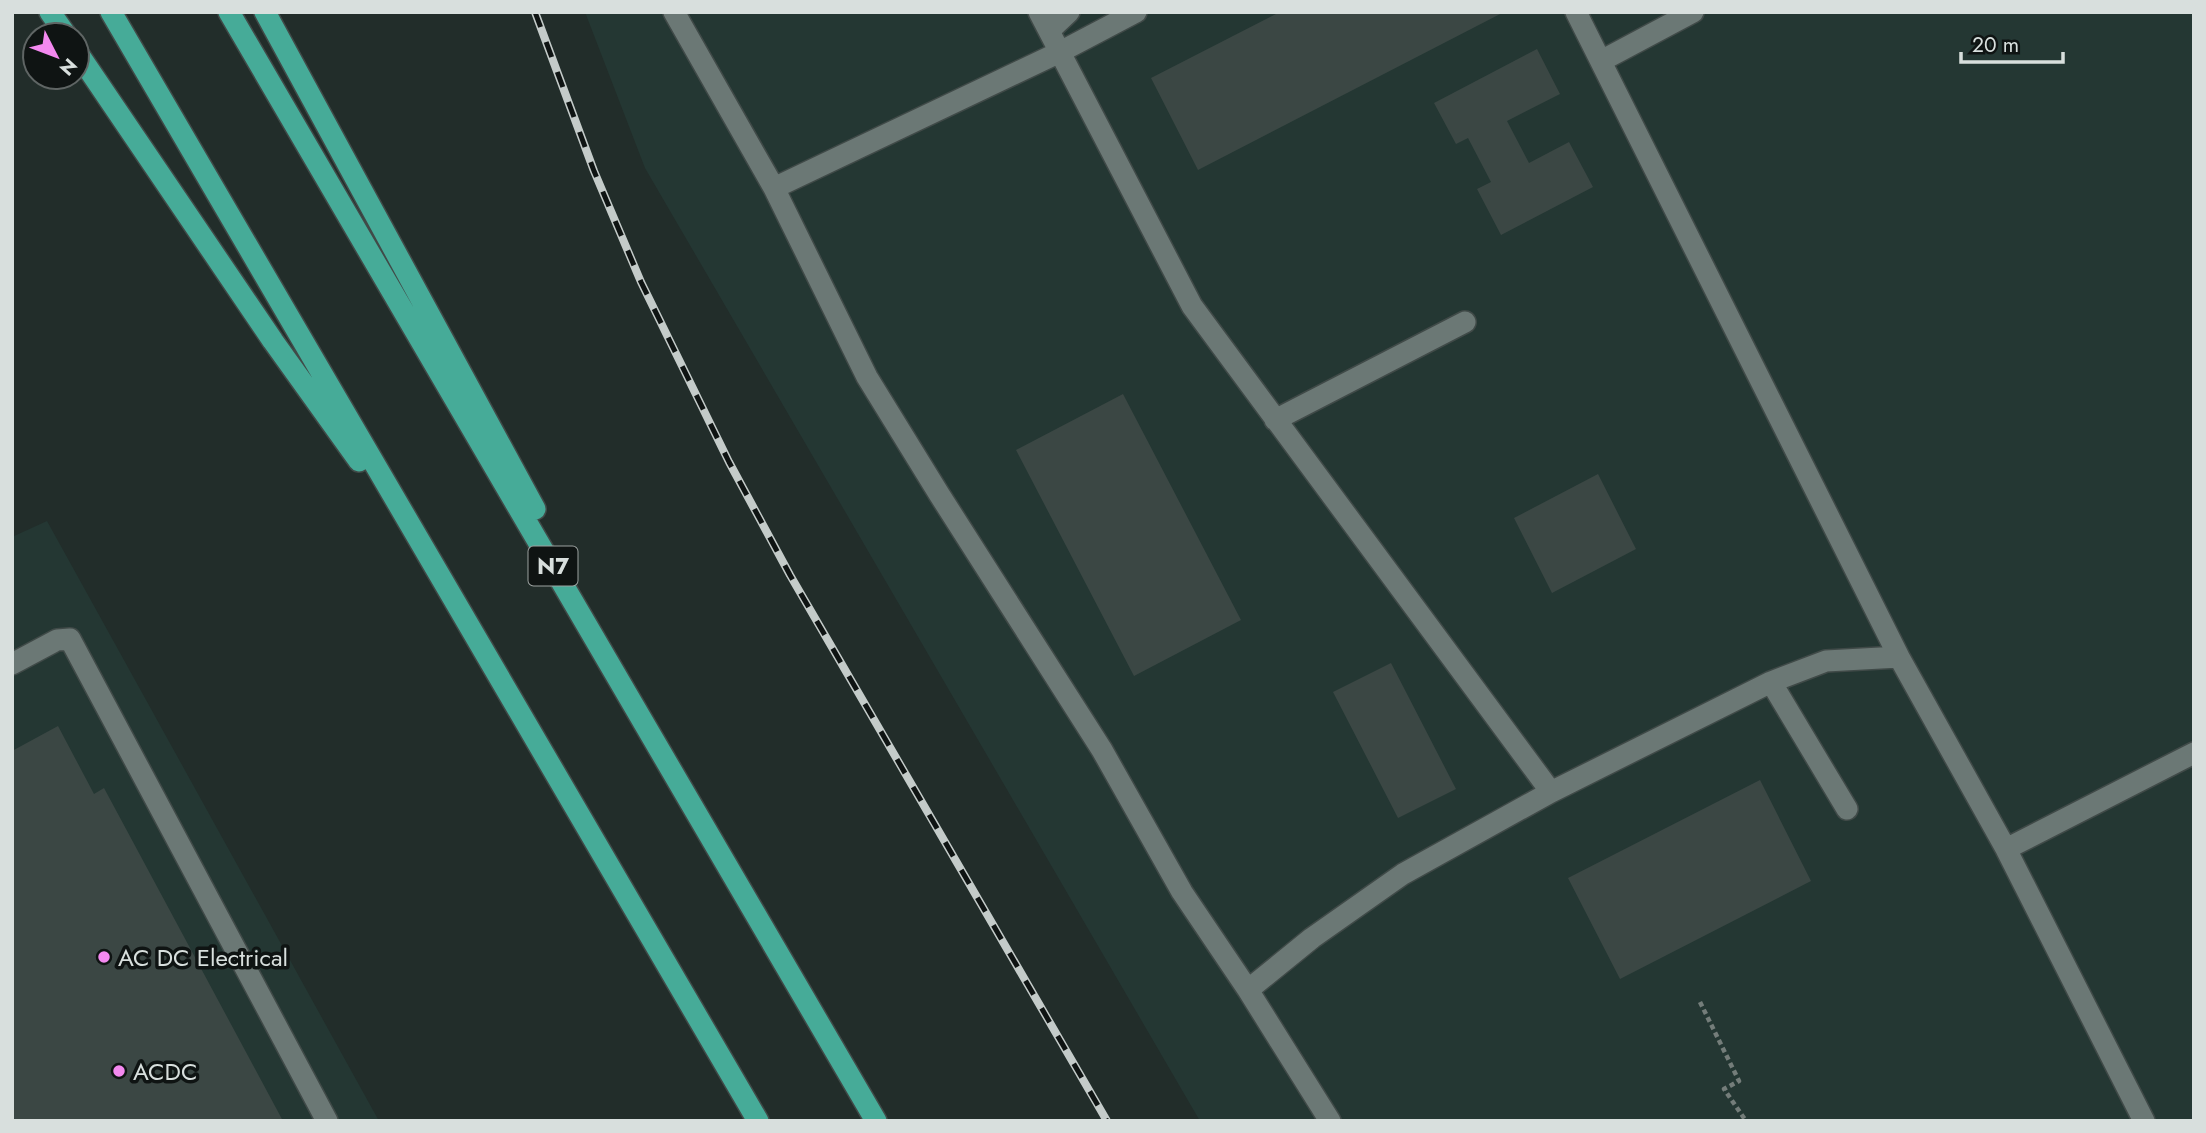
<svg xmlns="http://www.w3.org/2000/svg" width="2206" height="1133" viewBox="0 0 2206 1133" font-family="Jost,sans-serif">
  <style>
    .built { fill: #243733 }
    .building { fill: #3b4744 }
    .lines { fill: none; stroke-linecap: round; stroke-linejoin: round }
    .minor-casing { stroke: #404a48; stroke-width: 24 }
    .highway-casing { stroke: #404a48; stroke-width: 24 }
    .path { stroke: #747d7a; stroke-width: 4.5; stroke-dasharray: 5 3.5; stroke-linecap: butt }
    .minor { stroke: #6b7875; stroke-width: 21 }
    .highway { stroke: #46ab98; stroke-width: 21 }
    .rail-casing { stroke: #c4cbc9; stroke-width: 8 }
    .rail { stroke: #0f1413; stroke-width: 5; stroke-dasharray: 16; stroke-linecap: butt }
    .poi-dot { fill: #f489f0; stroke: #0f1413; stroke-width: 2.5 }
    .labels { text-anchor: middle; dominant-baseline: central; stroke-width: 7; stroke-linejoin: round; paint-order: stroke }
    .shield { fill: #0f1413; stroke: #9ca2a0; stroke-width: 2 }
    .shield-label { font-size: 23px; font-weight: bold; fill: #d8dfdd }
    .poi-label { font-size: 24px; fill: #d8dfdd; stroke: #0f1413; text-anchor: start }
  </style>
  <rect width="100%" height="100%" fill="#222d2a"/>
  <path class="built" d="M585,12H2194V1121H1200L645,168Z
    M47,521L379,1121H12V537Z"/>
  <path class="building" d="M1280,12H1504L1198,170L1151,78Z
    M1537,49L1560,94L1507,121L1529,163L1569,142L1593,187L1501,235L1477,189L1491,182L1468,138L1456,144L1434,103Z
    M1123,394L1241,620L1134,676L1016,450Z
    M1598,474L1636,549L1552,593L1514,518Z
    M1391,663L1456,789L1398,818L1333,692Z
    M58,726L94,794L104,788L283,1121H12V751Z
    M1760,780L1811,881L1620,979L1568,878Z"/>
  <g class="lines">
    <g class="minor-casing">
      <path id="minor" d="M674,12L774,188L867,377L939,494L1102,750L1182,892L1248,990
        M1039,12L1192,306L1551,792
        M1576,12L1899,657L2006,849L2144,1121
        M1049,31L1069,12
        M1601,61L1693,12
        M774,188L1060,52L1136,12
        M1275,420L1465,322
        M12,664L57,640L70,639L327,1121
        M1771,682L1847,809
        M2006,849L2194,753
        M1330,1121L1248,990L1312,938L1403,874L1551,792L1771,682L1826,661L1899,657"/>
    </g>
    <g class="highway-casing">
      <path id="highway" d="M50,12L66,35
        M111,12L758,1121
        M229,12L876,1121
        M265,12L535,509
        M77,52L273,341L359,461"/>
    </g>
    <path class="path" d="M1700,1002L1739,1081L1724,1089L1746,1121"/>
    <use href="#minor" class="minor"/>
    <use href="#highway" class="highway"/>
    <g class="rail-casing">
      <path id="rail" d="M535,12L594,171L641,282L729,462L790,575L1107,1121"/>
    </g>
    <use href="#rail" class="rail"/>
  </g>
  <g class="poi-dot">
    <circle cx="104" cy="957" r="7"/>
    <circle cx="119" cy="1071" r="7"/>
  </g>
  <g class="labels">
    <rect class="shield" x="528.5" y="546.5" width="49" height="39" rx="5"/>
    <g class="shield-label">
      <text x="553" y="566">N7</text>
    </g>
    <g class="poi-label">
      <text x="118" y="957">AC DC Electrical</text>
      <text x="133" y="1071">ACDC</text>
    </g>
  </g>
  <rect width="2206" height="1133" fill="none" stroke="#d8dfdd" stroke-width="28"/>
  <g transform="translate(56 56) rotate(132)"><circle r="33" fill="#0f1413" stroke="#5f6564" stroke-width="2"/>
  <path d="M0-5L12 26L0 18L-12 26Z" fill="#f489f0"/>
  <text y="-10" font-size="19" font-weight="bold" text-anchor="middle" fill="#d8dfdd">N</text>
  </g>
  <path d="M1961 52v10h102v-10" fill="none" stroke="#d8dfdd" stroke-width="3.5"/>
  <text x="1972" y="52" font-size="21" fill="#d8dfdd" stroke="#0f1413" stroke-width="5" paint-order="stroke">20 m</text>
</svg>
